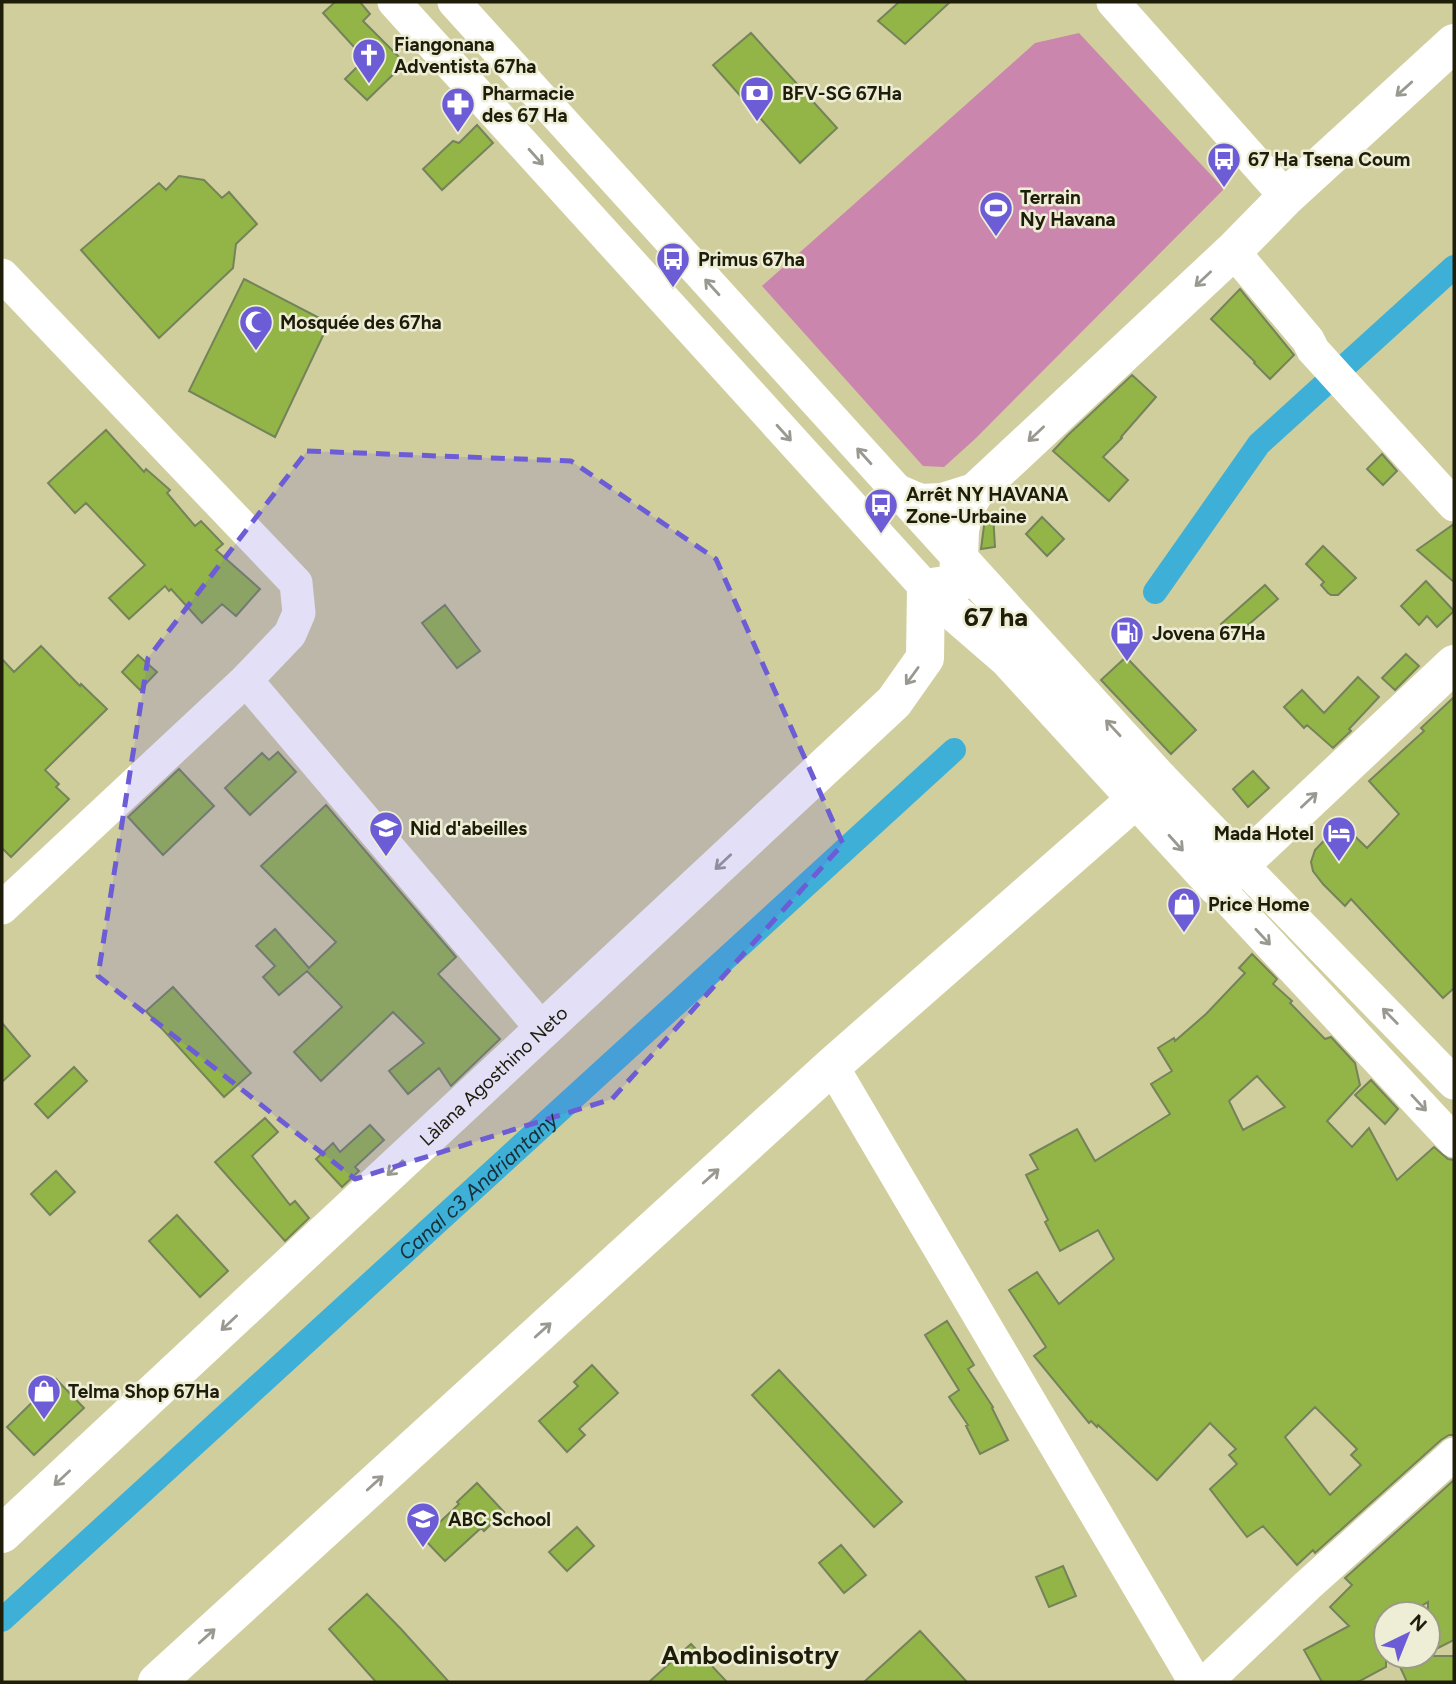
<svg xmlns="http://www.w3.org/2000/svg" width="1456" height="1684" viewBox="0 0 1456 1684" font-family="Figtree,sans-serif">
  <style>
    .green { fill: #cb86ad }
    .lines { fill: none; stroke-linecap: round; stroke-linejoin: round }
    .canal { stroke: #3eb0d7; stroke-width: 24 }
    .building { fill: #93b547; stroke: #748359; stroke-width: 2; fill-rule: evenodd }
    .minor { stroke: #fff; stroke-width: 33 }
    .major { stroke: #fff; stroke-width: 38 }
    .oneway { stroke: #9a9991 }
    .marked { fill: #6c5dd7; fill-opacity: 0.2; stroke: #6c5dd7; stroke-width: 5; stroke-dasharray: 14 9; stroke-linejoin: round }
    .labels { text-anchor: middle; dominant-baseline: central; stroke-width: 5; stroke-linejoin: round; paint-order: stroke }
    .poi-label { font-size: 19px; font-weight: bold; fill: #1e1d0a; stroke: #eeedd5; text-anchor: start }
    .street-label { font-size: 19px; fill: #1e1d0a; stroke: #eeedd5 }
    .water-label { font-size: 21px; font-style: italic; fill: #162f38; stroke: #eeedd5 }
    .district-label { font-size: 26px; font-weight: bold; fill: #1e1d0a; stroke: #eeedd5 }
  </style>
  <rect width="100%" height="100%" fill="#d1ce9e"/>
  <path class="green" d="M1079,33L1224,189L975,439L944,467L923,466L762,286L1035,43Z"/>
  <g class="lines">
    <g class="canal">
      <path d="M1155,592L1259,444L1454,267"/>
      <path id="s1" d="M2,1620L954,750"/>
    </g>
  </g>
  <path class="building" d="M335,2H360L370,14L363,21L405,63L367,100L345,79L365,59L323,13Z
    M899,2H950L905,44L878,21Z
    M751,33L837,128L800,163L713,65Z
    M477,125L493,143L442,190L423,169L453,141L459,143Z
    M179,176L204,180L222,198L229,192L257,224L236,244L233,268L159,338L81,250L159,183L166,190Z
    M244,279L329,323L275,437L189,391Z
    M1240,289L1294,355L1270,379L1254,363L1255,362L1211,319Z
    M1132,375L1156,397L1121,437L1122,438L1103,457L1128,480L1109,501L1053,451L1068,435Z
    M106,430L144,472L146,469L170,490L167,493L195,526L201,521L223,544L216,550L260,589L236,616L222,604L202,623L171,589L169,591L165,586L129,619L109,598L145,565L86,503L75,513L48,483Z
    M1382,454L1397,471L1383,485L1367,469Z
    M993,514L995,547L981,549L985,518L987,515Z
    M1042,517L1064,539L1047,556L1026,534Z
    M1454,524V582L1417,550Z
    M1323,546L1356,578L1338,595H1331L1328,593L1321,585L1324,582L1306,564Z
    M1426,581L1454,611L1437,627L1427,616L1419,625L1401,606Z
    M1265,585L1278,599L1233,638L1221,624Z
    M445,605L480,651L457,668L422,623Z
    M41,646L80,686L81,684L107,709L45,770L59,784L56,787L69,799L11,857L2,848V659L14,672Z
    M1406,654L1419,666L1395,690L1382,678Z
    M138,655L157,672L140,690L122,672Z
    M1126,657L1196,730L1171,754L1101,680Z
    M1358,677L1379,697L1349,729L1351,731L1333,748L1307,725L1304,728L1284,707L1302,690L1324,713Z
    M1454,697V988L1443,998L1351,899L1345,906L1323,884L1313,871L1311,862L1315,850L1341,823L1367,848L1399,814L1369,781L1424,731L1421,728Z
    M278,752L296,772L250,815L225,788L262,753L269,760Z
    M179,769L214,806L163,855L128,817Z
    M1253,771L1269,788L1248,807L1233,789Z
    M326,805L456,957L438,974L500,1039L451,1086L439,1068L408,1094L389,1071L424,1043L393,1012L321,1081L294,1052L342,1007L307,971L279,995L263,977L275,966L256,946L275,929L309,968L336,942L261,866Z
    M1252,954L1277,979L1273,984L1292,1001L1290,1003L1325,1039L1331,1037L1355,1063L1360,1085L1327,1121L1352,1147L1369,1128L1397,1180L1434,1147L1448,1159L1454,1160V1435H1449L1441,1440L1315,1553L1313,1550L1297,1565L1263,1526L1247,1537L1210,1489L1237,1464L1229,1455L1236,1449L1210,1423L1157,1480L1098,1425L1097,1427L1091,1421L1089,1423L1034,1356L1046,1347L1009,1290L1037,1272L1059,1304L1114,1259L1098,1230L1060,1251L1045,1222L1048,1220L1026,1175L1038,1169L1030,1155L1077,1129L1095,1161L1170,1114L1151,1084L1172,1071L1158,1048L1174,1038L1175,1041L1206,1014L1245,973L1239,968ZM1257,1076L1285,1107L1243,1130L1229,1101ZM1315,1407L1357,1449L1351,1455L1361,1465L1330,1495L1285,1437Z
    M173,987L251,1073L224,1097L146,1011Z
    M2,1023L30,1056L2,1082Z
    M74,1067L87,1081L48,1118L35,1104Z
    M1371,1080L1398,1109L1385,1124L1355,1095Z
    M265,1118L278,1132L252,1156L290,1205L295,1201L309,1218L285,1241L215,1162Z
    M370,1125L384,1140L355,1167L359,1171L342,1187L316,1159L333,1143L340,1152Z
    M56,1171L75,1192L50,1215L31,1194Z
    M177,1215L228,1271L200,1297L149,1241Z
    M947,1321L974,1365L968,1369L993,1407L992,1408L1008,1440L980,1454L966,1426L968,1425L949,1397L959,1390L925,1335Z
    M592,1365L618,1393L579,1429L585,1435L567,1452L539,1421L578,1386L574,1382Z
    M779,1370L902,1502L874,1527L752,1395Z
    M56,1379L84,1408L34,1455L7,1427Z
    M1454,1480V1640L1434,1650L1428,1635V1602L1408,1614H1386V1667L1358,1682H1322L1304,1650L1349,1626L1330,1607L1352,1585L1345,1578Z
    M477,1483L504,1512L484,1531L481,1528L445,1561L423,1538L459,1504L457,1502Z
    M577,1527L594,1546L567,1571L549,1552Z
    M841,1545L866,1575L844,1593L819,1563Z
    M1063,1566L1076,1596L1049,1607L1036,1577Z
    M367,1594L401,1629L449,1682H376L329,1629Z
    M920,1631L967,1682H864Z
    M691,1644L727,1682H649Z
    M1395,1656H1454V1682H1407Z"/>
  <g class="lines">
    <path class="minor" d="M394,2C572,197 748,393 926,588
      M454,2L960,560
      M1113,2L1286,197
      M1233,251L1308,340L1313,350L1454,505
      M2,275L296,583L299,613L290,634L246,680L2,908
      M246,680L543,1030
      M1241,864L1454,1083
      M1217,887L1454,1141
      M832,1066L1195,1682
      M1206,1682L1308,1585L1454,1454"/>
    <g class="major">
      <path d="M899,494L920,503L943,502L975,492"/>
      <path d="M960,560L1159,779L1241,864"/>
      <path d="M926,588L958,583L960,531L964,510L975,492L1233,251L1286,197L1454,43"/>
      <path d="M926,588L1008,659L1217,887L1454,664"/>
      <path id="s2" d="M2,1534L894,702L925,658L926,588"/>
      <path d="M157,1682L832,1066L1159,779"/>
    </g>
  </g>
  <defs><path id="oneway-shaft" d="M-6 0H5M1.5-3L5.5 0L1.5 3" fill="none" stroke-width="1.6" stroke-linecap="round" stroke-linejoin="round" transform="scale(1.75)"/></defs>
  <g class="oneway">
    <use href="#oneway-shaft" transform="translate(1404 89) rotate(138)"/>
    <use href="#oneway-shaft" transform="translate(536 157) rotate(48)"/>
    <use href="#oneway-shaft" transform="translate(1203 279) rotate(137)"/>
    <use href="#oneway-shaft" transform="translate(712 287) rotate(-132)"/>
    <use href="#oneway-shaft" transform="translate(784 433) rotate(48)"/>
    <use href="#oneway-shaft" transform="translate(1036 434) rotate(137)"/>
    <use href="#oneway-shaft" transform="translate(864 456) rotate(-132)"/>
    <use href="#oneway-shaft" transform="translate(912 676) rotate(126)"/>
    <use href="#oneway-shaft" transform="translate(1113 728) rotate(-133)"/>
    <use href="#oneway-shaft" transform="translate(1309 800) rotate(-43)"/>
    <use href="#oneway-shaft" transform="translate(1176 843) rotate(48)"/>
    <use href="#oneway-shaft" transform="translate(723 862) rotate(137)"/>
    <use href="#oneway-shaft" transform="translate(1263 937) rotate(47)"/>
    <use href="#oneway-shaft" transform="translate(1390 1016) rotate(-134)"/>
    <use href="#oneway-shaft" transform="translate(1419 1103) rotate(47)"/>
    <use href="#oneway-shaft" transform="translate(395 1168) rotate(137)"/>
    <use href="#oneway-shaft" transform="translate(711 1176) rotate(-42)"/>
    <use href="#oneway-shaft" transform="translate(229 1323) rotate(137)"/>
    <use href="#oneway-shaft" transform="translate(543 1330) rotate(-42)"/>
    <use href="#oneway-shaft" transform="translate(62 1478) rotate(137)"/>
    <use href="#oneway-shaft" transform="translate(375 1483) rotate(-42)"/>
    <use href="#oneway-shaft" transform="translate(207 1636) rotate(-42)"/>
  </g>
  <path class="marked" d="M307,451L571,461L716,559L843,844L612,1099L355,1179L98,976L148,658Z"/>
  <defs>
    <g id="church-pin" transform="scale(1.75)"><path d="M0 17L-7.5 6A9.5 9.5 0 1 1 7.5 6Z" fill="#6c5dd7" stroke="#eeedd5"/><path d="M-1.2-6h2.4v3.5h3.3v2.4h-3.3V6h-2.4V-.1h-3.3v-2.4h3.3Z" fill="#fff"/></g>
    <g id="bank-pin" transform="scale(1.75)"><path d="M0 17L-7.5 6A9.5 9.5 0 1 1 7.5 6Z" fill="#6c5dd7" stroke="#eeedd5"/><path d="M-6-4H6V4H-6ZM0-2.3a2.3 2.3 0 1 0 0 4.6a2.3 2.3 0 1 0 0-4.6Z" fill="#fff"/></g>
    <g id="pharmacy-pin" transform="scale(1.75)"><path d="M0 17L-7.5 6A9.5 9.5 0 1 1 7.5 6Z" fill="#6c5dd7" stroke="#eeedd5"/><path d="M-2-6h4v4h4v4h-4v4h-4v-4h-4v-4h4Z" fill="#fff"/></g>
    <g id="bus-pin" transform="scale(1.75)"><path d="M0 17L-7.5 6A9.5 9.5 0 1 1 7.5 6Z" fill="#6c5dd7" stroke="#eeedd5"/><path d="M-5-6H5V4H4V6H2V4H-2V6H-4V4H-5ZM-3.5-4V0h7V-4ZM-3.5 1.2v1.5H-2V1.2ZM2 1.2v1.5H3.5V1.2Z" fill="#fff"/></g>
    <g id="stadium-pin" transform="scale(1.75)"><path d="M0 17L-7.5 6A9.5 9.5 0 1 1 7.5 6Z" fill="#6c5dd7" stroke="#eeedd5"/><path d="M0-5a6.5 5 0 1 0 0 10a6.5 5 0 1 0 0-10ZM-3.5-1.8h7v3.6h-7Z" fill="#fff"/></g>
    <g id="mosque-pin" transform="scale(1.75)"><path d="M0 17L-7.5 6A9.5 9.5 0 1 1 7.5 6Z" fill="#6c5dd7" stroke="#eeedd5"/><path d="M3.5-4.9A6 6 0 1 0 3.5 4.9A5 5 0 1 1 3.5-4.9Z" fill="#fff"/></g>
    <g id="fuel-pin" transform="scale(1.75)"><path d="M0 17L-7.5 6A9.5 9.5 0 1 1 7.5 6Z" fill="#6c5dd7" stroke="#eeedd5"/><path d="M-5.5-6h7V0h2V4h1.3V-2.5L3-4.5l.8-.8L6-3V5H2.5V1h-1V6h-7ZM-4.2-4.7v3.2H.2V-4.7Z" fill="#fff"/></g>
    <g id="school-pin" transform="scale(1.75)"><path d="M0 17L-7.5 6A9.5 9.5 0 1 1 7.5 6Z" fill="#6c5dd7" stroke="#eeedd5"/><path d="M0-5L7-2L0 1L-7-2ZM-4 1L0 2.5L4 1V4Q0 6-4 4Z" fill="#fff"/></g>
    <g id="hotel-pin" transform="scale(1.75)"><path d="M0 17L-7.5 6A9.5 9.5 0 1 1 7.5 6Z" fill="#6c5dd7" stroke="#eeedd5"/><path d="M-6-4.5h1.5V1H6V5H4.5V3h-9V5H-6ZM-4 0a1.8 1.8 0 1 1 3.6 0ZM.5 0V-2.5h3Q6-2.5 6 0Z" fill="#fff"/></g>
    <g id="shop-pin" transform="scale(1.75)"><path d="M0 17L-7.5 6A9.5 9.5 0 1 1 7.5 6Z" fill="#6c5dd7" stroke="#eeedd5"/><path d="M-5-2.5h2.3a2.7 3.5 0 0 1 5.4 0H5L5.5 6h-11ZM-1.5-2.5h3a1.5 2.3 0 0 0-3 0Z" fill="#fff"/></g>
  </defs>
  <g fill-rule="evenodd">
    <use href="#church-pin" x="369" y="55"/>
    <use href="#bank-pin" x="757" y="93"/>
    <use href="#pharmacy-pin" x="458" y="104"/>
    <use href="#bus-pin" x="1224" y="159"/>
    <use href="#stadium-pin" x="996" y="208"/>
    <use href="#bus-pin" x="673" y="259"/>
    <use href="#mosque-pin" x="256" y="322"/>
    <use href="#bus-pin" x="881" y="505"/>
    <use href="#fuel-pin" x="1127" y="633"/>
    <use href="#school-pin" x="386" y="828"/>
    <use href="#hotel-pin" x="1339" y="833"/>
    <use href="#shop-pin" x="1184" y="904"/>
    <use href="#shop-pin" x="44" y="1391"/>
    <use href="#school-pin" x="423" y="1519"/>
  </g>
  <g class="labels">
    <g class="poi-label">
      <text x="394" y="44">Fiangonana<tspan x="394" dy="22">Adventista 67ha</tspan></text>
      <text x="482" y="93">Pharmacie<tspan x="482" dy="22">des 67 Ha</tspan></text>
      <text x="782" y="93">BFV-SG 67Ha</text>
      <text x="1248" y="159">67 Ha Tsena Coum</text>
      <text x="1020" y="197">Terrain<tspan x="1020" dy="22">Ny Havana</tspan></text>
      <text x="698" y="259">Primus 67ha</text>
      <text x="280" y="322">Mosquée des 67ha</text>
      <text x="906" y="494">Arrêt NY HAVANA<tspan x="906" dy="22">Zone-Urbaine</tspan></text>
      <text x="1152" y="633">Jovena 67Ha</text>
      <text x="410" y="828">Nid d'abeilles</text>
      <text x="1314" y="833" text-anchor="end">Mada Hotel</text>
      <text x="1208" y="904">Price Home</text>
      <text x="68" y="1391">Telma Shop 67Ha</text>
      <text x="448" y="1519">ABC School</text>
    </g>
    <g class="street-label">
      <text stroke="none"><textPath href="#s2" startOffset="672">Làlana Agosthino Neto</textPath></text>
    </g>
    <g class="water-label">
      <text stroke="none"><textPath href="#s1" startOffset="644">Canal c3 Andriantany</textPath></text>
    </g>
    <g class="district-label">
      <text x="996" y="617">67 ha</text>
      <text x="750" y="1655">Ambodinisotry</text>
    </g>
  </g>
  <rect width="1456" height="1684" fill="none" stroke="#1e1d0a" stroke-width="7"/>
  <g transform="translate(1407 1635) rotate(43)"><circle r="33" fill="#eeedd5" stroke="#9b9a84" stroke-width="2"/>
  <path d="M0-5L12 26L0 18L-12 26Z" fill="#6c5dd7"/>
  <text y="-10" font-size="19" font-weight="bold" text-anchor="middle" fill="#1e1d0a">N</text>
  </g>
</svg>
